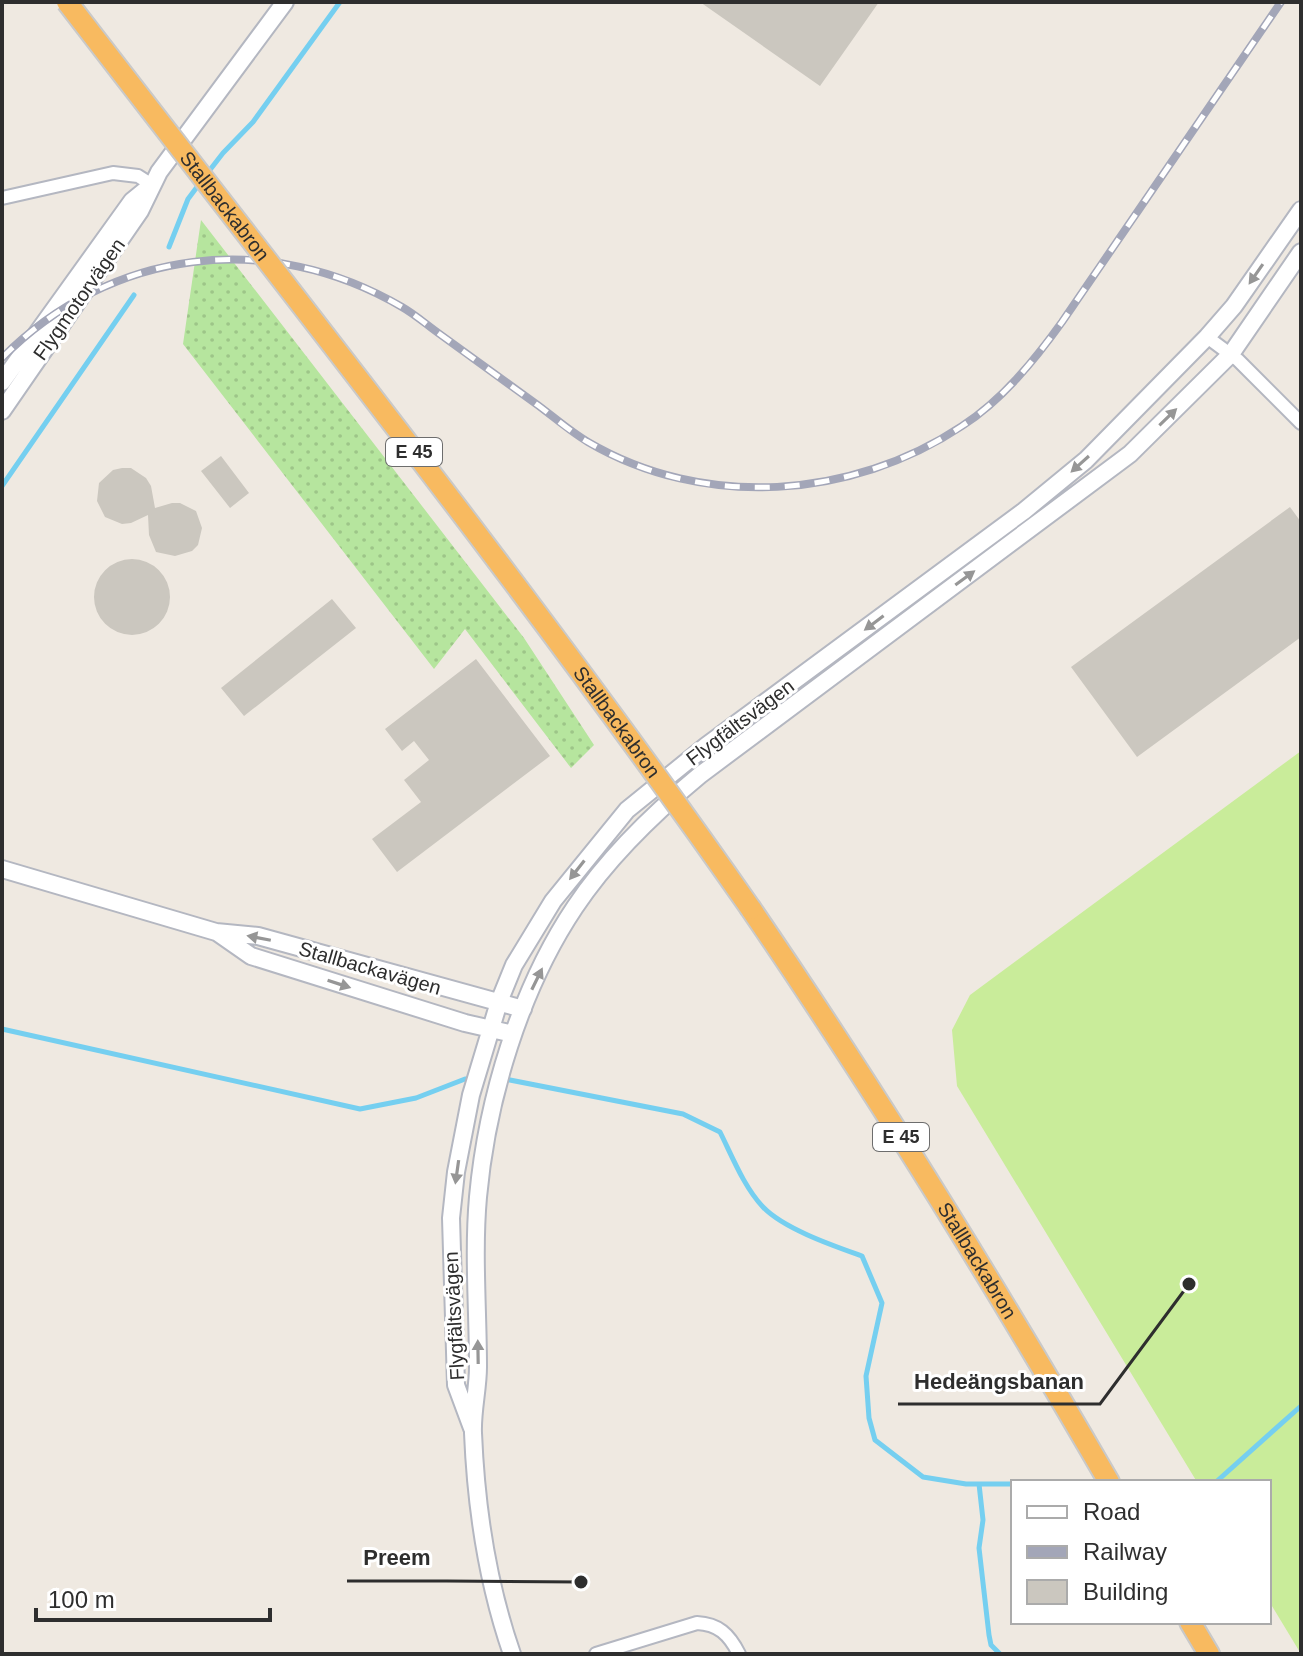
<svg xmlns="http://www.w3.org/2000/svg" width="1303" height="1656" viewBox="0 0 1303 1656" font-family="Arial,sans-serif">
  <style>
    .grass { fill: url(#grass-dots) }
    .pitch { fill: #c9ec9a }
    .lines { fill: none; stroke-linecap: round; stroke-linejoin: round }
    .stream { stroke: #75cff0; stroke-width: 5 }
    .building { fill: #cbc7bf }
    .minor-casing { stroke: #b4b7c1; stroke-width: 16 }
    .tertiary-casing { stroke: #b4b7c1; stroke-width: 20 }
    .trunk-casing { stroke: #c9c9c9; stroke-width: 24 }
    .minor { stroke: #fff; stroke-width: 12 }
    .tertiary { stroke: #fff; stroke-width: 16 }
    .trunk { stroke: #f8ba60; stroke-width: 20 }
    .rail-casing { stroke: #a3a6b8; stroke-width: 8 }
    .rail { stroke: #fff; stroke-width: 5; stroke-dasharray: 15; stroke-linecap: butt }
    .trunk-bridge-casing { stroke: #c9c9c9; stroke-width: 24; stroke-linecap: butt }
    .trunk-bridge { stroke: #f8ba60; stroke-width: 20 }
    .oneway { fill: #969696 }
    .labels { text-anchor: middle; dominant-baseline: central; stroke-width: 6; stroke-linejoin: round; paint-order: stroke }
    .shield { fill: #fff; stroke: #6d6d6d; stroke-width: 2 }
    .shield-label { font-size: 18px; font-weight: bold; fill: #2e2e2e }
    .street-label { font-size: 20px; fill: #2e2e2e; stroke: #fff }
    .leader { fill: none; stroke: #2e2e2e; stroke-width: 3 }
    .callout-dot { fill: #2e2e2e; stroke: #fff; stroke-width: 3 }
    .callout-label { font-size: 22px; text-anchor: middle; font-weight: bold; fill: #2e2e2e; stroke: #fff; stroke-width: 6; stroke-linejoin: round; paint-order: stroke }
  </style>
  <defs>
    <pattern id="grass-dots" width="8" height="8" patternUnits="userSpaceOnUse" patternTransform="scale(2)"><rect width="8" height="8" fill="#b6e59e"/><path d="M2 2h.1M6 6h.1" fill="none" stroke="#9dc588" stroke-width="1.8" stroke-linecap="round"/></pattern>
  </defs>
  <rect width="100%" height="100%" fill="#efe9e1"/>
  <path class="grass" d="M201,220L524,638L594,745L571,768L465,629L434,669L183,344Z"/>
  <path class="pitch" d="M1301,751V1654L1269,1601V1482H1197L957,1086L952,1030L970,995Z"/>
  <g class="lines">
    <path class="stream" d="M206,175L223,153L253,122L340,2
      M169,247L188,199L200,183
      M2,486L134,295
      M2,1029L360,1109L416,1098L465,1079H471
      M505,1079L683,1114L720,1132C732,1156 744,1187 763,1207C784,1229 834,1246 862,1256L882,1303L866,1376L869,1418L875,1440L923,1477L966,1484H1013
      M1216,1482L1301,1406
      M979,1484L983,1520L979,1548L989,1635L991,1645L1000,1654"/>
  </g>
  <path class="building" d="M700,2H879L820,86Z
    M221,456L249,493L230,508L201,471Z
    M122,468H131L146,478L151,486L155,508L172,503H180L196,511L202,528L198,545L192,551L175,556L156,552L149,535L148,515L131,523L122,524L105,517L97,501L99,483L113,470Z
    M1290,507L1301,522V637L1137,757L1071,667Z
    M94 597a38 38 0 1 1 76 0a38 38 0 1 1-76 0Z
    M332,599L356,628L244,716L221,688Z
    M476,659L550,756L397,872L372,839L421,802L404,780L429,760L414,741L402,751L385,729Z"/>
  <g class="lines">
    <g class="minor-casing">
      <path id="minor" d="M2,198L113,173L138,176L152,185
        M1207,337L1238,360L1301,423
        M596,1654L697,1623C718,1624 729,1634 739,1654"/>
    </g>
    <g class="tertiary-casing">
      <path id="tertiary" d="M2,382L132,201L148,188
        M2,411L140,211L159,172L285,2
        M2,869L216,932L258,936L523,1009
        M218,933L251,956L465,1023L513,1034
        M472,1428L456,1385L451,1218L456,1172L471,1095L499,1002L514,965L553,901L627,810L706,746L1024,511L1086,460L1207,337L1234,306L1301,210
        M512,1654C488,1585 476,1506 473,1433C472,1412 478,1389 478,1367C478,1311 473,1253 478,1197C487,1099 520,989 575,907C609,856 654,813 700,775L1130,454L1231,354L1301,252"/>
    </g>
    <g class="trunk-casing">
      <g id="trunk">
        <path id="s1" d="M751,909C878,1095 996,1287 1109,1482"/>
        <path d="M1190,1622L1209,1654"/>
      </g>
    </g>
    <use href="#minor" class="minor"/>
    <use href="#tertiary" class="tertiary"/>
    <use href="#trunk" class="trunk"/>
    <g class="rail-casing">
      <path id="rail" d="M2,358C111,248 269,229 402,307C416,315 428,326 441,335C474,359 507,383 539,406C555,418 571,432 588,442C704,510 852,499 962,426C1002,400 1034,361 1062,322L1281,2"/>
    </g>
    <use href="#rail" class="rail"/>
    <g class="trunk-bridge-casing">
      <g id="trunk-bridge">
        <path id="s2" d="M67,2C298,302 534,598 751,909"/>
      </g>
    </g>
    <use href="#trunk-bridge" class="trunk-bridge"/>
  </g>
  <defs><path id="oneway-solid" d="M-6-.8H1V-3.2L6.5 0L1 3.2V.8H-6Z" transform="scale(2)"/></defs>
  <g class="oneway">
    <use href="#oneway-solid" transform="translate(1256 274) rotate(125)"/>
    <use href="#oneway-solid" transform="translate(1168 417) rotate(-44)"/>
    <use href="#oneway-solid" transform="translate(1080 464) rotate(138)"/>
    <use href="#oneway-solid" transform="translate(965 578) rotate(-36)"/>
    <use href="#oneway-solid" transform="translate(874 623) rotate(143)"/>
    <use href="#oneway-solid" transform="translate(577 870) rotate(128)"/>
    <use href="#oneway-solid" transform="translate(259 938) rotate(-169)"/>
    <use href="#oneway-solid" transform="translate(537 979) rotate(-64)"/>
    <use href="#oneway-solid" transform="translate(339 984) rotate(18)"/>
    <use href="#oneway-solid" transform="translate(457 1172) rotate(98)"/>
    <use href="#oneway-solid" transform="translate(478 1352) rotate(-91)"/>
  </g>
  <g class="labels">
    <g class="shield">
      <rect x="386" y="438" width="56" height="28" rx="6"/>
      <rect x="873" y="1123" width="56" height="28" rx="6"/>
    </g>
    <g class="shield-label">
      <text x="414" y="452">E 45</text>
      <text x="901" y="1137">E 45</text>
    </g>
    <g class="street-label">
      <text stroke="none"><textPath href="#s2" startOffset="258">Stallbackabron</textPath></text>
      <text transform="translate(79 299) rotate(-55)">Flygmotorvägen</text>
      <text stroke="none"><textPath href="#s2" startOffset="906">Stallbackabron</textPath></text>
      <text transform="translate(740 722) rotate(-37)">Flygfältsvägen</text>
      <text transform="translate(370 968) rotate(16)">Stallbackavägen</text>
      <text stroke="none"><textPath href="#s1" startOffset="418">Stallbackabron</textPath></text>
      <text transform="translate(454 1316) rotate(-93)">Flygfältsvägen</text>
    </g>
  </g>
  <path class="leader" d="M1189 1284L1100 1404H898M581 1582L447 1581H347"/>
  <g class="callout-dot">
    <circle cx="1189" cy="1284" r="8"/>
    <circle cx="581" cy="1582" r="8"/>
  </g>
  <g class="callout-label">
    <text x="999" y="1389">Hedeängsbanan</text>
    <text x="397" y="1565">Preem</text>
  </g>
  <rect width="1303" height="1656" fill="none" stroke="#2e2e2e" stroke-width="8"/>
  <rect x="1011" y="1480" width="260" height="144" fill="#ffffff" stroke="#ababab" stroke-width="2"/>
  <rect x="1027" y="1506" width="40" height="12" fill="#ffffff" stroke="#ababab" stroke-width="2"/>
  <text x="1083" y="1520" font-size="24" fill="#2e2e2e">Road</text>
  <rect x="1027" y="1546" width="40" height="12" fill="#a3a6b8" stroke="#ababab" stroke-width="2"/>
  <text x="1083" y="1560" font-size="24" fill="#2e2e2e">Railway</text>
  <rect x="1027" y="1580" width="40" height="24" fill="#cbc7bf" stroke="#ababab" stroke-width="2"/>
  <text x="1083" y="1600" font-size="24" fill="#2e2e2e">Building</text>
  <path d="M36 1608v12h234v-12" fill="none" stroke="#2e2e2e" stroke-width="4"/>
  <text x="48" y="1608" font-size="24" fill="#2e2e2e" stroke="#ffffff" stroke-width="6" paint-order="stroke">100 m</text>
</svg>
